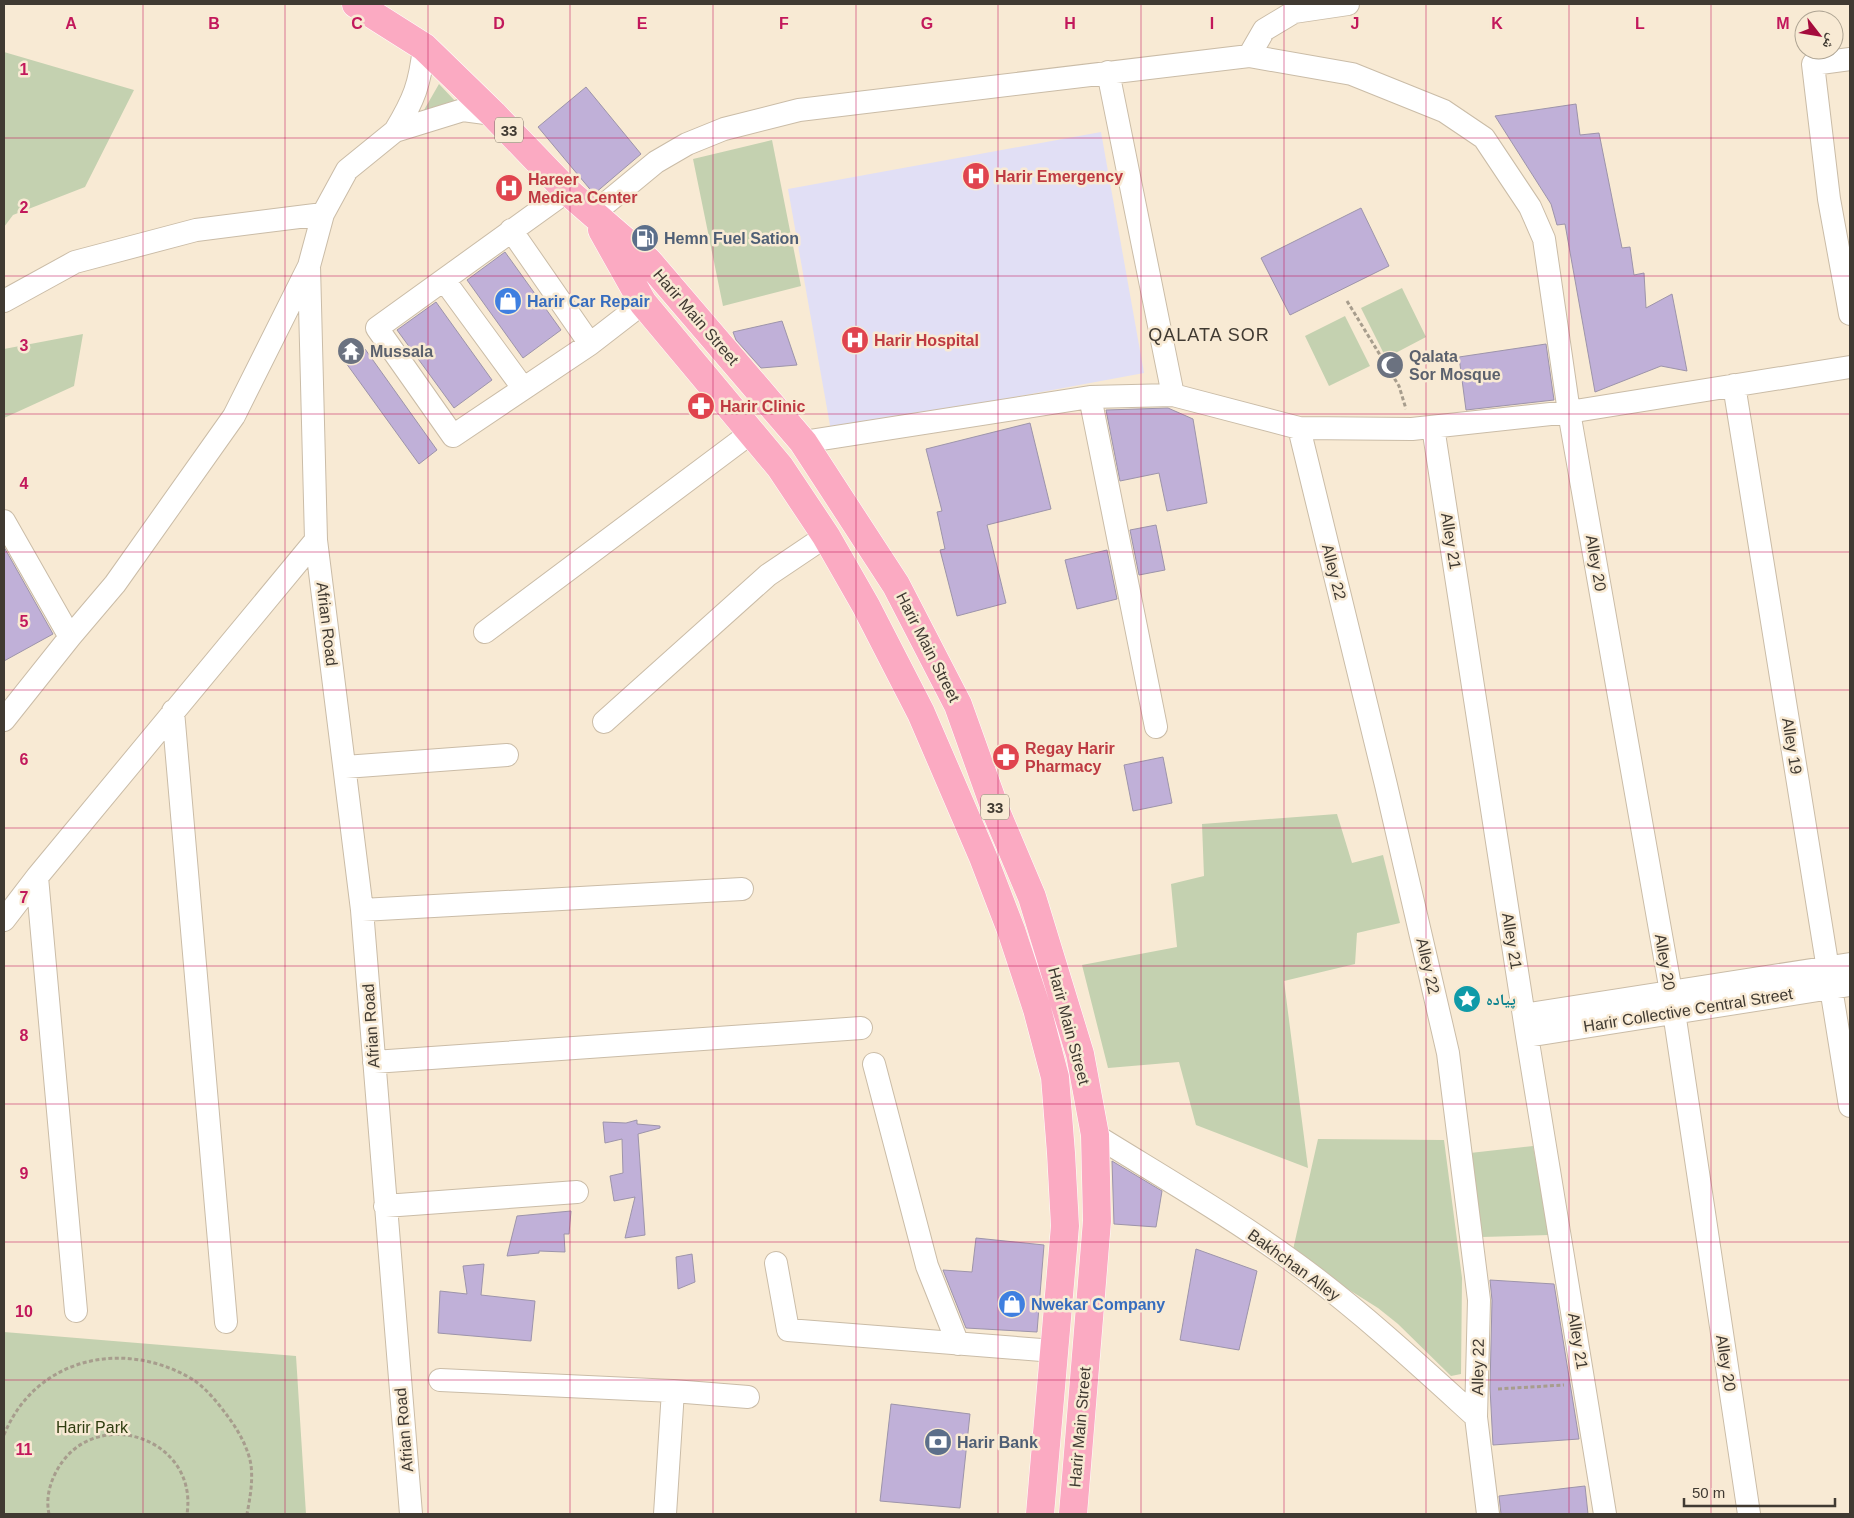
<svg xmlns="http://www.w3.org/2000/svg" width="1854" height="1518" viewBox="0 0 1854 1518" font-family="Helvetica,'Noto Naskh Arabic',sans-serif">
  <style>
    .medical { fill: #e1dff5 }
    .green { fill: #c4d1b0 }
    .building { fill: #c0b0d8; stroke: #9d94aa }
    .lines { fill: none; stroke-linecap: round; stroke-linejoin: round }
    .street-casing { stroke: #cabca7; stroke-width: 24 }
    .primary-casing { stroke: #fff; stroke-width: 29 }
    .path { stroke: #a79d8d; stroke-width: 3; stroke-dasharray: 4 2.5; stroke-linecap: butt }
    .street { stroke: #fff; stroke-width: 22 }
    .primary { stroke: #fbaac2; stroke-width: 28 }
    .grid { fill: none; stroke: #c2185b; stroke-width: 1; stroke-opacity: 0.55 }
    .labels { text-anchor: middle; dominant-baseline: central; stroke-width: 5; stroke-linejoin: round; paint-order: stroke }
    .shield { fill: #f8ead4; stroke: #776f63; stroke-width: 1 }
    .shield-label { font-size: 15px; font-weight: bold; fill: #403a32 }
    .health-label { font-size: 16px; font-weight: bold; fill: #be3a42; stroke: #f8ead4; text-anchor: start }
    .service-label { font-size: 16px; font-weight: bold; fill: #4e5e75; stroke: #f8ead4; text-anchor: start }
    .shop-label { font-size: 16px; font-weight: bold; fill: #366cbe; stroke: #f8ead4; text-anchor: start }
    .street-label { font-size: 16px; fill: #403a32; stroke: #f8ead4 }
    .worship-label { font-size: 16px; font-weight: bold; fill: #5b616d; stroke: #f8ead4; text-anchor: start }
    .culture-label { font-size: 16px; font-weight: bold; fill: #0d838f; stroke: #f8ead4; text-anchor: start }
    .park-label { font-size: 16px; fill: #303e10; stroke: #f8ead4 }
    .neighbourhood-label { font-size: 18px; letter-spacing: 1px; fill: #403a32; stroke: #f8ead4 }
    .grid-label { font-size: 16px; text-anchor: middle; font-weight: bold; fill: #c2185b; stroke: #f8ead4; stroke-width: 5; stroke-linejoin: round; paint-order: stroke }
  </style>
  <rect width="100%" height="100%" fill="#f8ead4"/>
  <path class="medical" d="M1101,132L1144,373L831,431L788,189Z"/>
  <path class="green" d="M4,52L134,90L85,187L13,215L4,227Z
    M439,84L457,103L420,117Z
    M772,140L801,286L723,306L693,159Z
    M1402,288L1426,337L1386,358L1361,308Z
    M1345,316L1370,366L1329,386L1305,336Z
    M83,334L74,386L4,418V349Z
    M1337,814L1352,863L1383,855L1400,923L1357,933L1355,964L1284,981L1308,1168L1196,1125L1179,1062L1108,1068L1082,965L1177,947L1171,884L1204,876L1202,824Z
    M1318,1139L1444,1140L1462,1278L1461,1374L1451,1376L1398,1324L1378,1308L1292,1254Z
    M1533,1146L1549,1235L1482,1237L1470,1153Z
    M4,1332L296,1356L306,1514H4Z"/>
  <path class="building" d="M586,87L641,154L594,194L538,127Z
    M1576,104L1580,135L1599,133L1622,248L1630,247L1634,275L1644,273L1646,308L1672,294L1687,371L1661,366L1595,392L1565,224L1557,225L1551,204L1495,116Z
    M1361,208L1389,266L1290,315L1261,258Z
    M505,252L561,330L523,358L467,280Z
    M436,302L492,380L454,408L397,330Z
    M782,321L797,365L761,368L736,340L733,332Z
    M1546,344L1554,400L1466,410L1459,357Z
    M365,349L437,450L419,464L346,363Z
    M1168,408L1193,419L1207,503L1167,511L1159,473L1120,481L1106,410Z
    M1030,423L1051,509L987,525L1006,603L957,616L940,550L945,549L937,512L942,511L926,449Z
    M1156,525L1165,570L1139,575L1130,530Z
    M4,547L53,634L4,661Z
    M1107,550L1117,599L1077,609L1065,560Z
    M1163,757L1172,803L1133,811L1124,765Z
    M637,1120V1124L660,1126V1128L638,1134L645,1235L625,1238L635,1197L614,1201L610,1176L623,1173L622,1139L605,1143L603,1122L626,1123Z
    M1112,1161L1162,1191L1156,1227L1114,1224Z
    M571,1211L569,1234H564L565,1252L539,1251V1253L507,1256L517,1216Z
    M976,1238L1044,1245L1037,1332L966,1328L943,1270L972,1272Z
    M1196,1249L1257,1271L1239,1350L1180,1340Z
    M692,1254L695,1282L678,1289L676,1257Z
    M484,1264L481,1295L535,1301L531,1341L438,1333L440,1291L467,1294L463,1266Z
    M1490,1280L1554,1284L1579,1439L1493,1445L1490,1388L1492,1300Z
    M891,1404L970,1414L960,1508L880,1501Z
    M1585,1486L1588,1514H1501L1499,1496Z"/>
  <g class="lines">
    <g class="street-casing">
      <path id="street" d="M424,47C420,84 414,100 395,131L463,110L493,114
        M1249,56L1264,30L1294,12L1348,4
        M1850,59L1813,64L1829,199L1850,314
        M1108,72L1173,395
        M567,191L377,328L453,436L590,344L643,303
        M593,214L656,162L687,144L724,129L799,110L1249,56L1352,74L1444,111L1484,138L1530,207L1544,239L1569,412L1671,992L1749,1514
        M511,230L590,344
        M444,280L523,388
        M4,301L75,262L196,230L323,214
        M1734,385L1850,1106
        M1090,397L1156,727
        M1433,427L1527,1036L1605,1514
        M1299,428L1386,785L1448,1053L1479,1300L1476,1417L1488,1514
        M803,442L1090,397L1173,395L1299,428L1412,429L1569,412L1850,367
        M4,521L70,637L115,584L234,416L309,266L323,214L347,170L395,131
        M316,540L362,910L411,1514
        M485,632L752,432
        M173,711L226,1322
        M4,720L70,637
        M604,722L768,575L826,536
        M345,767L507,755
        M362,910L742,889
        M4,920L37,877
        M1524,1015L1850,964
        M1527,1036L1850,985
        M374,1062L861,1028
        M874,1064L927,1266L958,1344
        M1095,1135C1166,1179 1239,1221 1306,1271C1366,1316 1421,1367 1476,1417
        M385,1206L577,1192
        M776,1263L788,1330L1054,1351
        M76,1311L37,877L316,540L309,266
        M440,1380L673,1391L665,1514
        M673,1391L748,1397"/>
    </g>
    <g class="primary-casing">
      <path id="primary" d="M356,4L424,47L493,114L567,191L648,261L803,442L896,585L958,705L997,814L1032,897L1080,1054L1095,1135L1097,1221L1073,1514
        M602,230L643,303L780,467L826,536L866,606L921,713L983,857L1011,930L1037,1009L1055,1077L1061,1153L1065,1226L1040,1514"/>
    </g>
    <path class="path" d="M1347,301L1399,386L1406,409
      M1498,1389L1564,1385
      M4,1435C35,1358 123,1338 192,1379C205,1387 217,1402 226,1414C237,1428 248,1447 251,1465C253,1482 250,1498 247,1514
      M49,1514C46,1500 49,1486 55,1474C90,1402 199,1436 187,1514"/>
    <use href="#street" class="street"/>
    <use href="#primary" class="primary"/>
  </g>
  <path class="grid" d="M143,4V1514M285,4V1514M428,4V1514M570,4V1514M713,4V1514M856,4V1514M998,4V1514M1141,4V1514M1284,4V1514M1426,4V1514M1569,4V1514M1711,4V1514M4,138H1850M4,276H1850M4,414H1850M4,552H1850M4,690H1850M4,828H1850M4,966H1850M4,1104H1850M4,1242H1850M4,1380H1850"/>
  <defs>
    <g id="hospital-disc" transform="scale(1.4375)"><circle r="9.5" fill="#e0444e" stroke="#f8ead4"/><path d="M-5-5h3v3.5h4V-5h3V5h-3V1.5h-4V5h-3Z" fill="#fff"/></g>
    <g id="fuel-disc" transform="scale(1.4375)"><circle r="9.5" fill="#5c6f8a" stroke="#f8ead4"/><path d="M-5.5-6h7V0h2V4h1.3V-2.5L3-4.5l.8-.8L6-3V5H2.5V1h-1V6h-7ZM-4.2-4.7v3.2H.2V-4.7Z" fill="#fff"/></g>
    <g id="shop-disc" transform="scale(1.4375)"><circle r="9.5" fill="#3f7fe0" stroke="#f8ead4"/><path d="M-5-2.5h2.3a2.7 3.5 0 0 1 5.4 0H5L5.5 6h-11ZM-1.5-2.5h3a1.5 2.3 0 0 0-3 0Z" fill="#fff"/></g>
    <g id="temple-disc" transform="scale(1.4375)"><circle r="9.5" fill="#6b7280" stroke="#f8ead4"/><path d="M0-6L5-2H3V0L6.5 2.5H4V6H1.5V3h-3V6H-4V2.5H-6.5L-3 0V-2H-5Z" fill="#fff"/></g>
    <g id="mosque-disc" transform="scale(1.4375)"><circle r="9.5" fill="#6b7280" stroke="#f8ead4"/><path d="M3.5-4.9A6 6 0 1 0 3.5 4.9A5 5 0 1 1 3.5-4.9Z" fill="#fff"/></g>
    <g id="pharmacy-disc" transform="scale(1.4375)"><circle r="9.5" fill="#e0444e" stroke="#f8ead4"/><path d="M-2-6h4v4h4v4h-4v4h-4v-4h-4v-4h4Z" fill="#fff"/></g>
    <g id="sight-disc" transform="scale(1.4375)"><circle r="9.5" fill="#0f9aa8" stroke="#f8ead4"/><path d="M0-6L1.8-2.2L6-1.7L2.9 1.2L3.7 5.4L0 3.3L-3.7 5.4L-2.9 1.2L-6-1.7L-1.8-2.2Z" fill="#fff"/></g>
    <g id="bank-disc" transform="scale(1.4375)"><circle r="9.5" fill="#5c6f8a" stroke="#f8ead4"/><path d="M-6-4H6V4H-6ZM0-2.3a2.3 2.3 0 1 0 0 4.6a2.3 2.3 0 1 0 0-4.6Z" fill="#fff"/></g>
  </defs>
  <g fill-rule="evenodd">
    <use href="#hospital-disc" x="976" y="176"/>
    <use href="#hospital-disc" x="509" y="188"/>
    <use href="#fuel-disc" x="645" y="238"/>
    <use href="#shop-disc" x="508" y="301"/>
    <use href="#hospital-disc" x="855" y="340"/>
    <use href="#temple-disc" x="351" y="351"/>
    <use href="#mosque-disc" x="1390" y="365"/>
    <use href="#pharmacy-disc" x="701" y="406"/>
    <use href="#pharmacy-disc" x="1006" y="757"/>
    <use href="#sight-disc" x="1467" y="999"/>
    <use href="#shop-disc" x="1012" y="1304"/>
    <use href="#bank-disc" x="938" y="1442"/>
  </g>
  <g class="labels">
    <g class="shield">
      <rect x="495" y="117.5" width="28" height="25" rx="4"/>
      <rect x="981" y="794.5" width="28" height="25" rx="4"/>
    </g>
    <g class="shield-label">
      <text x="509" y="130">33</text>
      <text x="995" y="807">33</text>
    </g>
    <g class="health-label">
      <text x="995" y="176">Harir Emergency</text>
      <text x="528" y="179">Hareer<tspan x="528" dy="18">Medica Center</tspan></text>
      <text x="874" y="340">‌Harir Hospital</text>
      <text x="720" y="406">Harir Clinic</text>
      <text x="1025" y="748">Regay Harir<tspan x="1025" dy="18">Pharmacy</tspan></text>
    </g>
    <g class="service-label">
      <text x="664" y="238">Hemn Fuel Sation</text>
      <text x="957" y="1442">Harir Bank</text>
    </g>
    <g class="shop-label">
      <text x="527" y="301">Harir Car Repair</text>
      <text x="1031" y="1304">Nwekar Company</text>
    </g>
    <g class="street-label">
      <text transform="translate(696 317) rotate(49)">Harir Main Street</text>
      <text transform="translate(1451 541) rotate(81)">Alley 21</text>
      <text transform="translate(1596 563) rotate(80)">Alley 20</text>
      <text transform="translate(1334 572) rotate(76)">Alley 22</text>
      <text transform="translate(327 624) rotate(83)">Afrian Road</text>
      <text transform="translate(928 647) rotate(63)">Harir Main Street</text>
      <text transform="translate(1792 746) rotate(81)">Alley 19</text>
      <text transform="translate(1512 941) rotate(81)">Alley 21</text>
      <text transform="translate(1665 962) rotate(80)">Alley 20</text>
      <text transform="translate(1428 966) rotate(77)">Alley 22</text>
      <text transform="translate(1688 1010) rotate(-9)">Harir Collective Central Street</text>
      <text transform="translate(371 1026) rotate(-94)">Afrian Road</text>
      <text transform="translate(1069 1026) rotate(75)">Harir Main Street</text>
      <text transform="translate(1294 1265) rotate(36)">Bakhchan Alley</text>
      <text transform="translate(1578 1341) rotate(81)">Alley 21</text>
      <text transform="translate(1726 1363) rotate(81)">Alley 20</text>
      <text transform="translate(1478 1367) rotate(-89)">Alley 22</text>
      <text transform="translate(1080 1427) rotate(-85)">Harir Main Street</text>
      <text transform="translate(404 1430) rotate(-95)">Afrian Road</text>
    </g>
    <g class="worship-label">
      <text x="370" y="351">Mussala</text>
      <text x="1409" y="356">Qalata<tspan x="1409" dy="18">Sor Mosque</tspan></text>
    </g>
    <g class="culture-label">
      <text x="1486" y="999">پیادە</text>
    </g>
    <g class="park-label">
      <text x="92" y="1427">Harir Park</text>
    </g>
    <g class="neighbourhood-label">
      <text x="1209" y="335">QALATA SOR</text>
    </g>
  </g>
  <g class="grid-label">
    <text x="71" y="29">A</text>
    <text x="214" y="29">B</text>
    <text x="357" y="29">C</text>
    <text x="499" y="29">D</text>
    <text x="642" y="29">E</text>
    <text x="784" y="29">F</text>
    <text x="927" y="29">G</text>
    <text x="1070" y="29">H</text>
    <text x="1212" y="29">I</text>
    <text x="1355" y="29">J</text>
    <text x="1497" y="29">K</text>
    <text x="1640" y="29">L</text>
    <text x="1783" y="29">M</text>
    <text x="24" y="75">1</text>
    <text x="24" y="213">2</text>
    <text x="24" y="351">3</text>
    <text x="24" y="489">4</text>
    <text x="24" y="627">5</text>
    <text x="24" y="765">6</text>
    <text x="24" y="903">7</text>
    <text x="24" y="1041">8</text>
    <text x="24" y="1179">9</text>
    <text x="24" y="1317">10</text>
    <text x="24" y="1455">11</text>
  </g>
  <rect width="1854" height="1518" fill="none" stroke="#403a32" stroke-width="10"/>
  <g transform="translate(1819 35) rotate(121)"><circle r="24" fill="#f8ead4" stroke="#aea493"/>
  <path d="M0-4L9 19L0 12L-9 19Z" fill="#a50b3c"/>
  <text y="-8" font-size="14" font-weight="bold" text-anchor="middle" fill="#403a32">ش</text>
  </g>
  <path d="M1684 1498v8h151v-8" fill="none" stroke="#403a32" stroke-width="2.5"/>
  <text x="1692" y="1498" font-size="15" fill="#403a32" stroke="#f8ead4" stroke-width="4" paint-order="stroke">50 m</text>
</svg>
